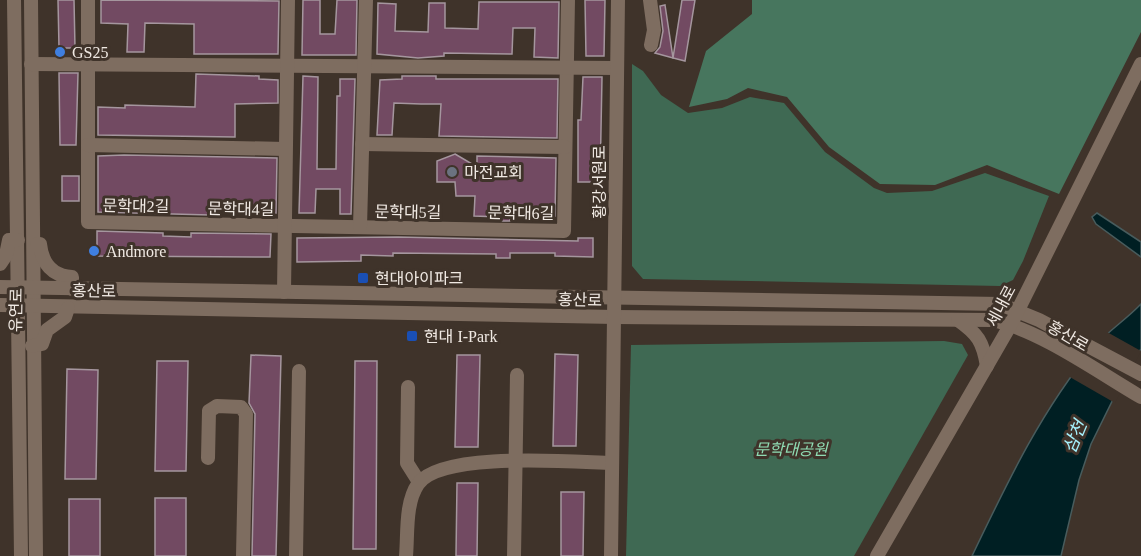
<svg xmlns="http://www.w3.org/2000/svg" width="1141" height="556" viewBox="0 0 1141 556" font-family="'Times New Roman','Noto Sans KR',serif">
  <rect width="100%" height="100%" fill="#3f332a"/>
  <g fill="#3f6953">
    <polygon points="632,64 643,71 661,95 688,113 722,108 750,97 784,103 825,152 874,188 887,193 932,191 985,173 1049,196 1023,261 1013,280 1000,286 643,279 632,266"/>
    <polygon points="944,341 962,344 968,355 854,556 626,556 631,345"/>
  </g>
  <polygon fill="#47765e" points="752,0 1141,0 1141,32 1059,194 987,165 935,185 880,184 829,147 787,97 748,88 727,99 689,107 706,51 752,14"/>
  <g fill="#001f23" stroke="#485c5d" stroke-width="1.5">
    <polygon points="1097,213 1141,242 1141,257 1096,224 1092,217"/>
    <path d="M1141,304V349L1130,365L1091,444L1079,480L1061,556H972C1007,483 1042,409 1094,347C1108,331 1127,319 1141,304Z"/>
  </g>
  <polygon fill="#3f332a" points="1107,332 1141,351 1115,403 1068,376 1094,343"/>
  <g fill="#724a62" stroke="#a5969e" stroke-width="1.5">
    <polygon points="58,0 74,0 75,48 59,48"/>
    <polygon points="101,0 279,1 278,54 194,54 194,24 145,23 144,52 127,52 128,24 101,23"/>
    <polygon points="303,0 320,0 320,34 335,34 337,0 357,0 356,55 302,55"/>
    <polygon points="585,0 605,0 604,56 586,56"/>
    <polygon points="682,0 695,0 685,61 673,58"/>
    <polygon points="479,2 559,2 558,58 534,57 535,28 513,28 512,54 444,53 444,56 418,58 377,54 378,3 396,4 395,31 428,32 429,3 445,3 445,28 478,29"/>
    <polygon points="665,5 673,58 655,53 660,47 663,31 660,6"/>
    <polygon points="59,73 78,73 76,145 60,145"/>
    <polygon points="196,74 259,76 259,79 278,80 278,103 235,104 235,137 98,135 98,107 125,108 125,105 195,107"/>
    <polygon points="303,76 318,77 317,169 336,169 337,96 340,96 340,79 355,79 351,214 340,214 340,189 316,189 315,213 299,213"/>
    <polygon points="402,76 436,76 436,79 558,79 557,138 439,136 441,104 421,104 394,103 392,135 377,135 380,80 402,79"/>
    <polygon points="583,77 602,77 600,182 578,182 578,120 581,120"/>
    <polygon points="455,154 477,167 477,156 556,158 555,216 510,218 510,221 501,221 501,217 474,216 475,196 456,196 455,182 437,182 437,161"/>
    <polygon points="124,155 277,158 276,213 264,213 264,209 210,207 210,215 98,212 98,156"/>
    <rect x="62" y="176" width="17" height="25"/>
    <polygon points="97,231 163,233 163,236 191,237 191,233 271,234 270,257 97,256"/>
    <polygon points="398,237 578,241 578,238 593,238 593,257 555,256 555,253 510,253 510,258 496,258 496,254 393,253 393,256 361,255 361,261 297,262 297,238"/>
    <polygon points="555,354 578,355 576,446 553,446"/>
    <polygon points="251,355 281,356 276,556 252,556 255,414 249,403"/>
    <polygon points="457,355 480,355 478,447 455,447"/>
    <polygon points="157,361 188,361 186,471 155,471"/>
    <polygon points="355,361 377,361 376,549 353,549"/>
    <polygon points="67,369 98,370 96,479 65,479"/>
    <polygon points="457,483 478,483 477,556 456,556"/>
    <polygon points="561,492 584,492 583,556 561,556"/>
    <rect x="155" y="498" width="31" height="58"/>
    <rect x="69" y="499" width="31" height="57"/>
  </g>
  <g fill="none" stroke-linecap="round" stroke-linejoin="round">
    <g stroke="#7e6d60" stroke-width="14">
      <polyline points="14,0 21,556"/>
      <polyline points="31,0 36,556"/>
      <polyline points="88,0 88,222 564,231 568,0"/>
      <polyline points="650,0 654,30 651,45"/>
      <polyline points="31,64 617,68"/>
      <polyline points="362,144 565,147"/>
      <polyline points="88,145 285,149"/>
      <polyline points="360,227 366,0"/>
      <path d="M37,244H40C42,263 52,276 72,277V289"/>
      <polyline points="0,264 6,255 9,240 18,240"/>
      <polyline points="0,287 1000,304 1039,320 1141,374"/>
      <polyline points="284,292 288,0"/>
      <path d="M0,305L615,317L992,320C1040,330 1098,372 1141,397"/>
      <path d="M958,320C978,334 983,342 987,366"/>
      <polyline points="32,346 42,344 47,330 65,317 68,308"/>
      <polyline points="408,387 407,463 419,482"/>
      <polyline points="208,458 209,411 217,406 241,407 246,414 243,556"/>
      <polyline points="296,556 299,371"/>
      <path d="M406,556C408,533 405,503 418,484C441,451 573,462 612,463"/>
      <polyline points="514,556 517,375"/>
      <polyline points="611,556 618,0"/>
      <polyline points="877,556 1011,324 1141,64"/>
    </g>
  </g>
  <g fill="#3f7fe0" stroke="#3f332a" stroke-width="2">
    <circle cx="60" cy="52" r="6"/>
    <circle cx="94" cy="251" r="6"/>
  </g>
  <circle fill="#6b7280" stroke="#3f332a" stroke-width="2" cx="452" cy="172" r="6"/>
  <g fill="#1a4fb4" stroke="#3f332a" stroke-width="2">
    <rect x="357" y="272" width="12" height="12" rx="3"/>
    <rect x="406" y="330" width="12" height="12" rx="3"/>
  </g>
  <g text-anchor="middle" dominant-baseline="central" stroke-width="6" stroke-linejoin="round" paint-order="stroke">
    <g font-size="16" fill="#f0e9e3" stroke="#3f332a" text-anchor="start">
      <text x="72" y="52">GS25</text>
      <text x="464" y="172">마전교회</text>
      <text x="106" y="251">Andmore</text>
      <text x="375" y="278">현대아이파크</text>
      <text x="424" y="336">현대 I-Park</text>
    </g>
    <g font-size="16" fill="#f0e9e3" stroke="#3f332a">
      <text transform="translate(599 182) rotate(-90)">황강서원로</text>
      <text transform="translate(136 206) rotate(1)">문학대2길</text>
      <text transform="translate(241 209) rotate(1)">문학대4길</text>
      <text transform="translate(408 212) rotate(1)">문학대5길</text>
      <text transform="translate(521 213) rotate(1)">문학대6길</text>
      <text transform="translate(94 291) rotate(1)">홍산로</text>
      <text transform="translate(580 300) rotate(1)">홍산로</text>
      <text transform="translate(1001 306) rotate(-62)">세내로</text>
      <text transform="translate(16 310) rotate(-89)">유연로</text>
      <text transform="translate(1068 336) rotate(30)">홍산로</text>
    </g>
    <g font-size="16" font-style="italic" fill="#8fdcb3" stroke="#3f332a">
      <text x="791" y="449">문학대공원</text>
    </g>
    <g font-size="18" font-style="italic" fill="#a6f2fd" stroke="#3f332a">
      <text transform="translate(1075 437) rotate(-67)">삼천</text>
    </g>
  </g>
</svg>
